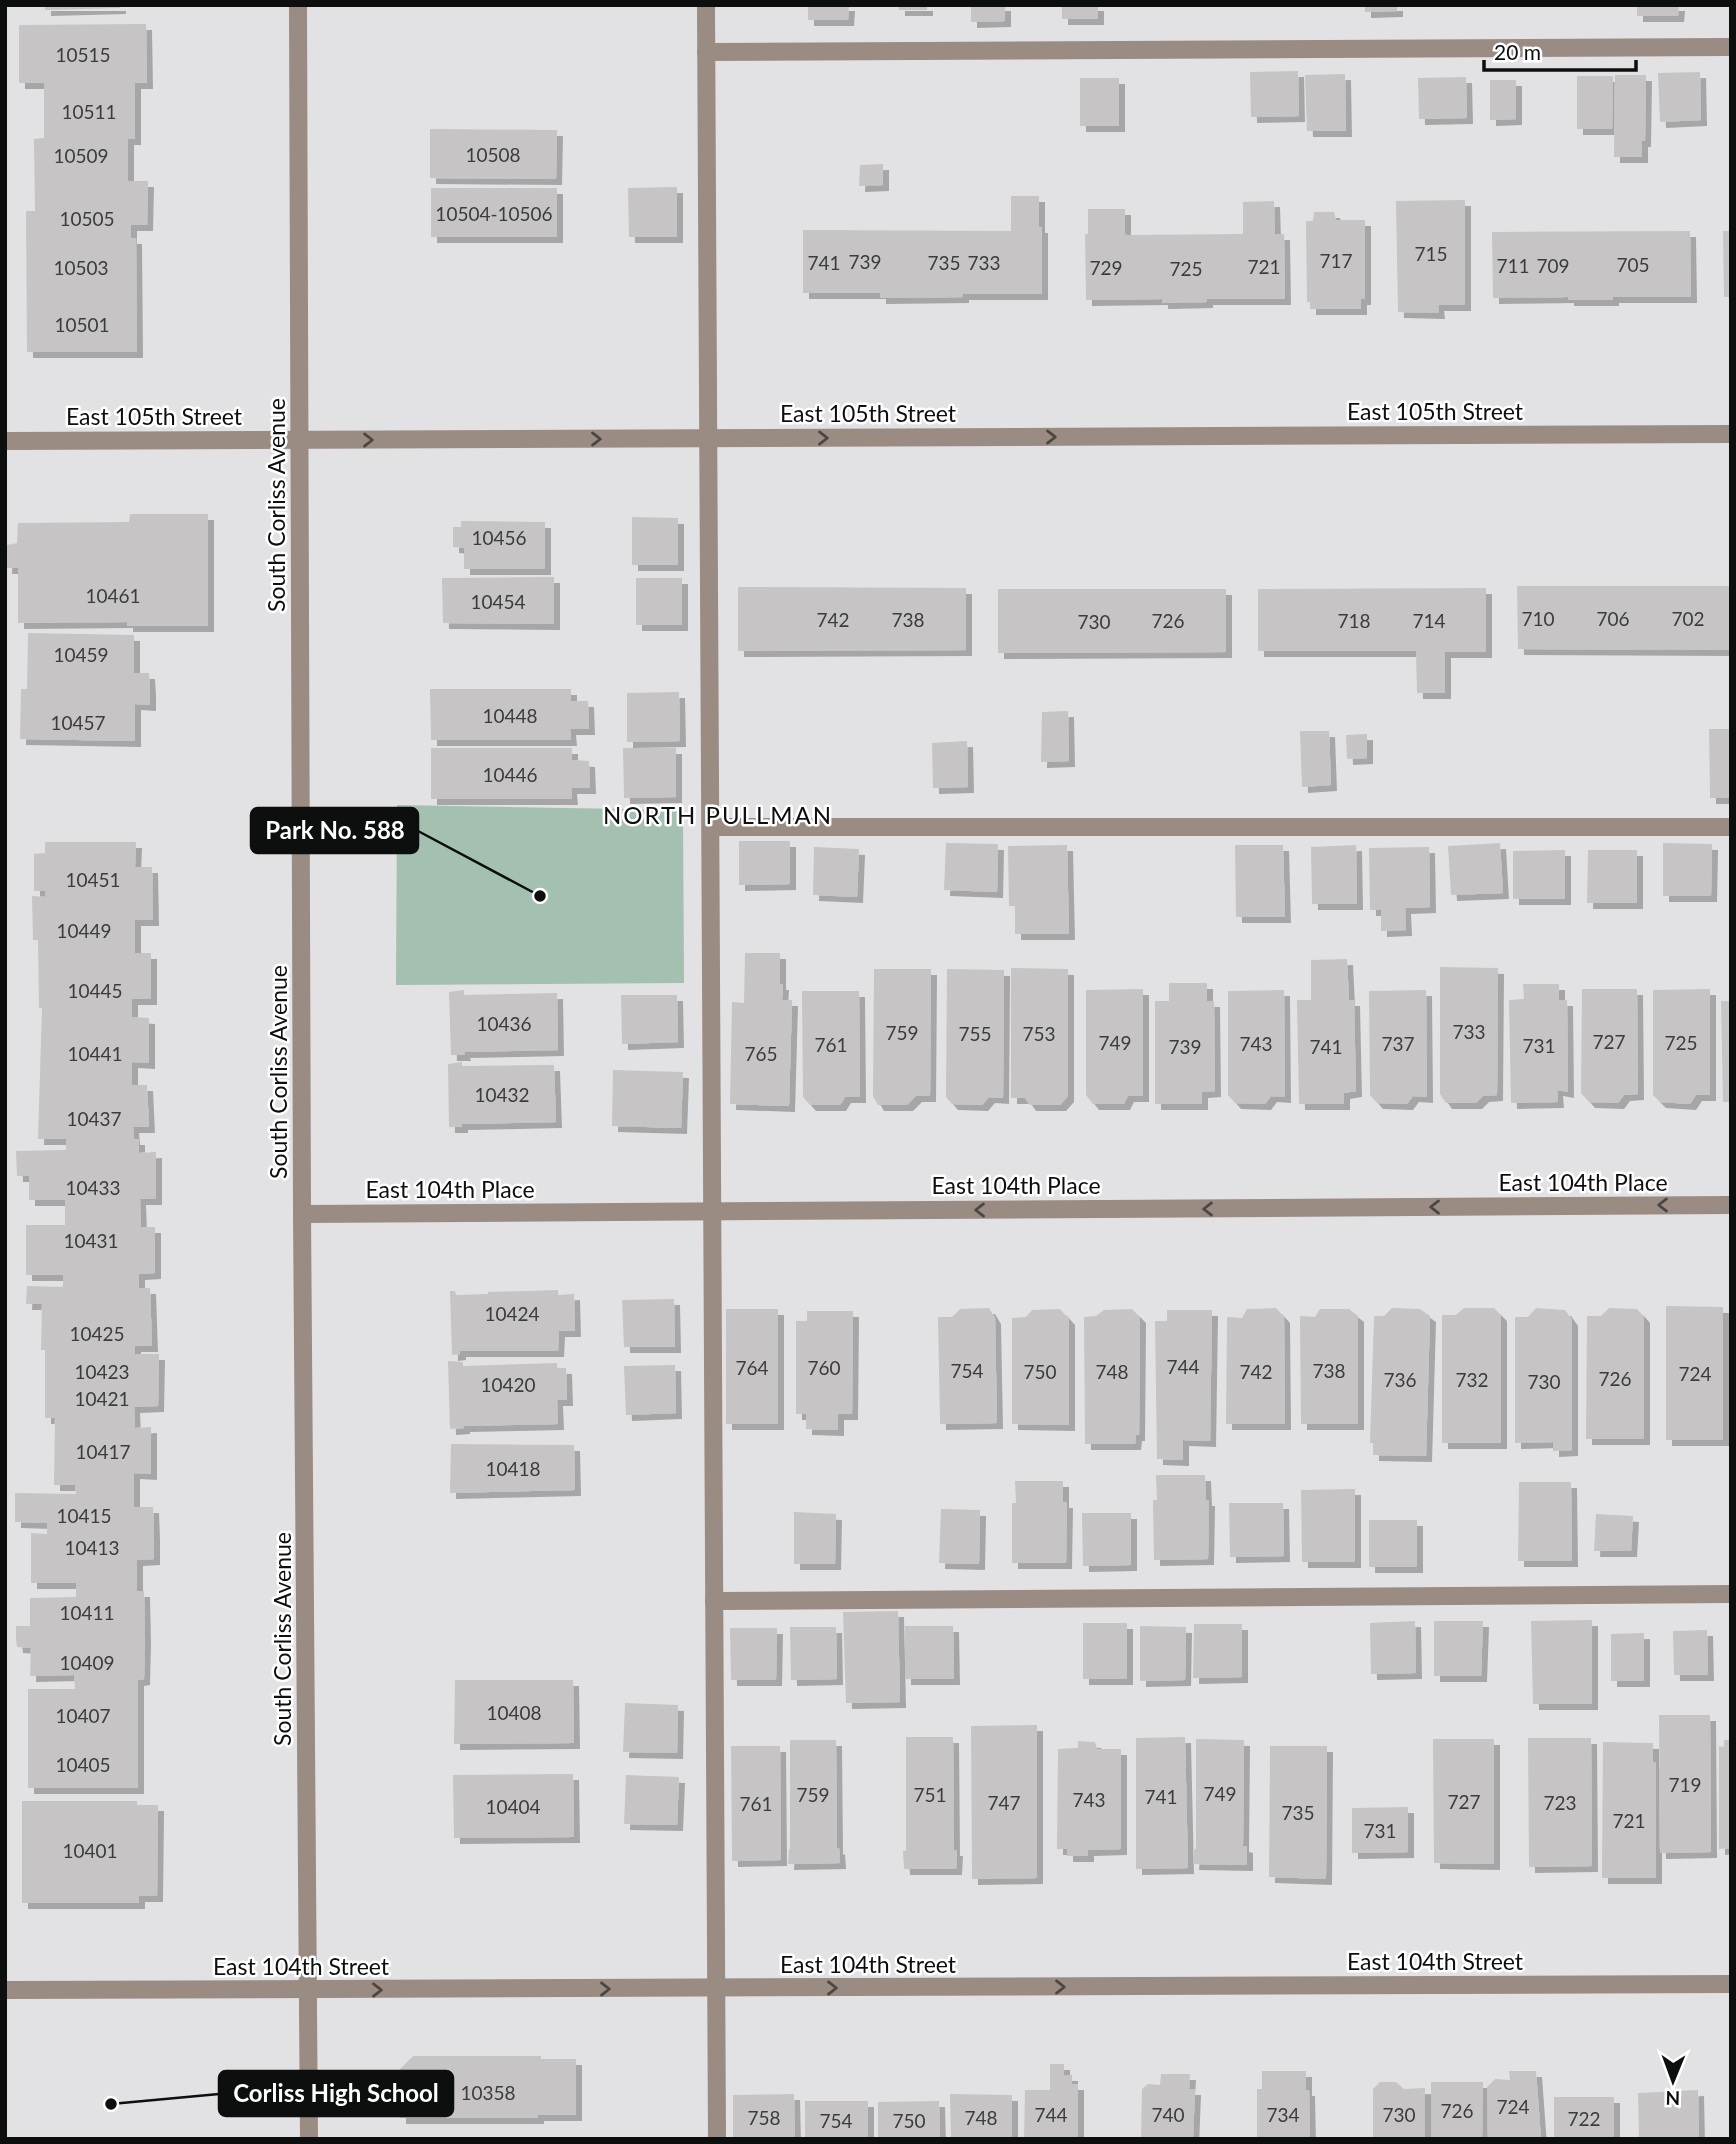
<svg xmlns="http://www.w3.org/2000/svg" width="1736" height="2144" viewBox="0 0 1736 2144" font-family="Lato,sans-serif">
  <defs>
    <filter id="shadow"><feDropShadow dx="6" dy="6" stdDeviation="0" flood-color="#0004"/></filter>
  </defs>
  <rect width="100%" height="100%" fill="#e2e2e5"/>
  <polygon fill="#a4c0b0" points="397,805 683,810 684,983 396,985"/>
  <g fill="#c6c4c5" filter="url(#shadow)">
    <polygon points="45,5 120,5 120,8 45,10"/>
    <polygon points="808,5 849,5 848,20 808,20"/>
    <rect x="899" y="5" width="28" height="5"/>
    <polygon points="971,5 1005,5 1005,21 971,22"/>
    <rect x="1062" y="5" width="36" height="14"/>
    <polygon points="1365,5 1397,5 1397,11 1365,12"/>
    <polygon points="1637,5 1679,5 1678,16 1637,16"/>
    <polygon points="146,24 147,83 135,83 135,139 128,139 128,181 148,181 147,225 131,225 131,238 136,238 137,352 27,352 26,211 35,211 34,139 44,138 44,83 19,83 19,25"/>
    <polygon points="1298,71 1299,116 1251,117 1250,72"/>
    <polygon points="1700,72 1701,120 1660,122 1658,73"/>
    <polygon points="1345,74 1346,131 1307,131 1305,75"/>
    <polygon points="1615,75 1646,75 1645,141 1642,141 1642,157 1614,157"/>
    <polygon points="1577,76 1613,76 1612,129 1577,129"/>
    <polygon points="1466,77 1467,118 1419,119 1418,78"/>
    <rect x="1080" y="78" width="39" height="48"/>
    <polygon points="1490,80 1516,80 1516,119 1490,120"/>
    <polygon points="430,129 557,130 556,179 430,178"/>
    <polygon points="883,164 883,185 859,186 860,165"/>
    <polygon points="677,187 677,237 629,237 628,188"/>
    <rect x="431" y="188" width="126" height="49"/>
    <polygon points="1011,196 1039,196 1039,227 1042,227 1042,294 963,294 963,297 880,298 880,293 803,293 803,230 1011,231"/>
    <polygon points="1465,200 1465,305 1438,305 1439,313 1398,312 1396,201"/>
    <polygon points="1274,201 1275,234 1284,234 1285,299 1207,299 1207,302 1166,303 1162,303 1162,299 1086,300 1085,234 1088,234 1088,209 1125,209 1125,234 1127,235 1243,234 1243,202"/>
    <polygon points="1314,212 1334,212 1336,220 1365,220 1365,299 1361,299 1361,309 1310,309 1310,302 1307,302 1306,221 1313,221"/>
    <polygon points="1690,231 1691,297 1613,297 1613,300 1568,300 1568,297 1493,298 1492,232"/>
    <polygon points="1723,231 1731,231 1731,297 1724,297"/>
    <polygon points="130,514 208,514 208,626 127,626 127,622 18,623 18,568 6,568 7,545 17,543 18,523 129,522"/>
    <polygon points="632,517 678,518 678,565 632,565"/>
    <polygon points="461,521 545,522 545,569 464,569 464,548 453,547 453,527 461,527"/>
    <polygon points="554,577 554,624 443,623 442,578"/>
    <rect x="636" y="578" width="46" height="47"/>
    <polygon points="1517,586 1731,586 1731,650 1518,649"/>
    <polygon points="738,587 966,588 966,650 738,651"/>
    <polygon points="1486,588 1486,652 1445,652 1445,693 1417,693 1416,651 1258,651 1258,589"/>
    <polygon points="998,589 1226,589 1226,652 998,653"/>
    <polygon points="28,633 134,635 134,673 149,673 150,690 150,705 135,704 135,741 20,739 21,689 27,689"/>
    <polygon points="430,689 571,689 571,701 588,701 589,729 570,729 571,740 431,740"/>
    <polygon points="679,692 680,741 627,742 627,693"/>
    <polygon points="1068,711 1069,761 1041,762 1042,712"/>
    <polygon points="1709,729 1731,729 1731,798 1710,798"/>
    <polygon points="1300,731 1329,731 1331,785 1302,787"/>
    <polygon points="1367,734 1367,758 1347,759 1346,735"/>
    <polygon points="967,741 968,787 933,788 932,743"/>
    <polygon points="431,748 572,748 572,760 589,761 590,788 571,788 572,799 431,799"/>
    <polygon points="623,748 676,748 676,797 624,798"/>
    <polygon points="739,841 790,841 790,884 739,885"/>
    <polygon points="45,842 136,842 135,867 152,867 153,920 135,920 135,953 151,953 151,999 132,999 132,1017 149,1018 149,1063 132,1062 132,1085 147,1085 149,1127 133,1127 134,1139 139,1139 139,1153 156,1152 156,1199 140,1199 141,1227 155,1227 155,1273 139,1274 139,1288 150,1288 152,1346 135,1346 135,1354 159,1354 158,1406 134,1407 135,1428 151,1427 151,1474 134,1473 134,1507 153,1507 154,1534 154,1559 137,1560 137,1591 144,1591 145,1638 144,1679 138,1680 138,1788 28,1788 28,1689 75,1689 74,1675 30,1676 31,1648 17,1647 16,1639 16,1626 30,1626 30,1598 76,1597 76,1583 31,1583 31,1533 47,1534 47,1523 15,1522 15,1493 76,1494 75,1485 54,1485 55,1418 45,1418 45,1350 41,1350 42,1304 26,1304 27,1286 63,1287 63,1275 26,1275 26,1225 65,1225 65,1200 29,1200 29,1176 17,1176 16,1151 66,1150 66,1139 38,1139 42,1008 39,1008 38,940 33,940 32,896 46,897 45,891 34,891 34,854 45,853"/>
    <polygon points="946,843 998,844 997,892 944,890"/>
    <polygon points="1500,843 1503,893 1451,895 1448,846"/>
    <polygon points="1663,843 1712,844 1711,896 1663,896"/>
    <polygon points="1067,845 1069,934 1015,934 1015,906 1009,906 1008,846"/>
    <polygon points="1235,845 1283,845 1285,917 1236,917"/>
    <polygon points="1356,845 1357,904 1312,904 1311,847"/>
    <polygon points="814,847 859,849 857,897 813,895"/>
    <polygon points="1429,847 1430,907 1405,908 1406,930 1381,931 1381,910 1370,910 1369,848"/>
    <polygon points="1565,850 1565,899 1513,899 1513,851"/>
    <polygon points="1588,850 1637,850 1637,903 1587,903"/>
    <polygon points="745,953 780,953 780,984 783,984 782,1000 792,1000 789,1106 730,1104 732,1002 744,1003"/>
    <polygon points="1347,959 1349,1000 1354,1000 1356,1091 1344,1093 1344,1104 1299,1104 1297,1000 1311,1000 1311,960"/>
    <polygon points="1440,967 1498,968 1497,1095 1483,1096 1476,1103 1446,1103 1440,1094"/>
    <polygon points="1011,968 1068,969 1068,1096 1060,1105 1030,1105 1025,1098 1011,1098"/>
    <polygon points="874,969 931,969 930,1096 916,1096 907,1105 878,1105 873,1096"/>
    <polygon points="947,969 1004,970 1003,1098 989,1097 982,1105 952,1104 946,1097"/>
    <polygon points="1169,983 1207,983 1207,1001 1214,1001 1215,1091 1202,1092 1202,1104 1155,1104 1155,1001 1169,1001"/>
    <polygon points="1523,984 1559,984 1559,1000 1567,1000 1568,1092 1557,1090 1558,1102 1511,1103 1509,1000 1524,999"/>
    <polygon points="1143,989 1143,1096 1128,1096 1124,1104 1093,1104 1086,1095 1086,990"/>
    <polygon points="1582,989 1637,989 1638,1094 1624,1095 1618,1103 1589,1102 1581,1093"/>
    <polygon points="1710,989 1710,1095 1696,1095 1690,1104 1660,1102 1653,1095 1653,990"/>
    <polygon points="464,990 464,995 557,993 558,1050 464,1052 465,1055 451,1055 449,992"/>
    <polygon points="1284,990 1285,1097 1271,1096 1265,1104 1235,1103 1228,1095 1228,991"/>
    <polygon points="1426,990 1427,1097 1413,1096 1407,1104 1377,1103 1370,1095 1369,991"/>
    <polygon points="802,991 859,991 860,1097 845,1097 840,1105 810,1105 803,1097"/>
    <polygon points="621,995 677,995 678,1042 622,1044"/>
    <polygon points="1721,1001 1731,1001 1731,1102 1723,1102"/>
    <polygon points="462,1062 462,1066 554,1065 556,1122 462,1124 462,1127 449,1127 448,1064"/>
    <polygon points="613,1070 683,1072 681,1128 612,1126"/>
    <polygon points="558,1290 558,1295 574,1294 575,1331 559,1331 558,1351 460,1351 460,1354 452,1355 450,1291 455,1291 456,1295 488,1294 488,1292"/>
    <polygon points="674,1299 675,1347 624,1347 622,1300"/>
    <polygon points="1666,1306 1723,1307 1723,1440 1666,1440"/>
    <polygon points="989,1308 995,1318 997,1423 940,1424 938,1317 952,1317 960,1309"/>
    <polygon points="1276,1308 1284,1317 1285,1424 1226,1424 1227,1317 1242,1318 1247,1309"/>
    <polygon points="1392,1308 1420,1309 1430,1316 1426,1456 1373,1455 1373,1443 1370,1443 1374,1316 1384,1316"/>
    <polygon points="1464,1308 1494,1308 1501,1315 1501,1443 1442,1443 1442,1315 1456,1315"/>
    <polygon points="1536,1308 1565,1310 1572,1320 1572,1450 1553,1451 1553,1442 1515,1443 1515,1317 1528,1317"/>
    <polygon points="1609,1308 1637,1309 1644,1317 1644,1439 1586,1439 1587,1316 1601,1316"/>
    <rect x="726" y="1309" width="52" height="115"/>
    <polygon points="1060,1309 1069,1319 1069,1425 1012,1424 1012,1318 1026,1317 1032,1310"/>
    <polygon points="1132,1309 1140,1317 1139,1435 1136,1435 1135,1444 1085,1444 1084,1317 1096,1316 1104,1310"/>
    <polygon points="1320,1309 1349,1309 1358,1316 1358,1424 1301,1424 1300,1316 1315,1317"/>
    <polygon points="1167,1310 1212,1310 1210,1441 1183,1440 1183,1460 1157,1459 1155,1321 1167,1321"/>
    <polygon points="807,1311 853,1311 852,1414 838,1414 838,1430 806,1429 806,1414 796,1414 796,1321 807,1321"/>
    <polygon points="448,1361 463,1362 463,1366 557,1363 557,1368 566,1368 567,1400 557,1400 558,1424 464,1426 464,1428 450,1429"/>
    <polygon points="675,1365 676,1413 626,1415 624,1366"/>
    <polygon points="451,1444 574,1445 575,1490 450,1493"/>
    <polygon points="1156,1475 1205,1475 1206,1500 1209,1500 1208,1559 1154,1560 1153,1500 1157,1500"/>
    <polygon points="1015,1481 1063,1481 1063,1502 1067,1502 1066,1563 1012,1563 1012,1503 1016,1503"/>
    <polygon points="1519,1482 1571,1482 1572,1561 1518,1561"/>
    <polygon points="1355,1489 1355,1562 1302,1562 1301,1490"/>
    <polygon points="1229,1503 1283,1503 1284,1556 1230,1557"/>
    <polygon points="941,1509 980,1510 979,1564 939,1563"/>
    <polygon points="794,1512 836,1514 835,1564 794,1564"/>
    <polygon points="1082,1513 1131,1513 1131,1565 1083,1566"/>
    <polygon points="1596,1514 1633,1516 1631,1551 1594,1551"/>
    <rect x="1369" y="1520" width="48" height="47"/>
    <polygon points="898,1611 900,1702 846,1703 843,1612"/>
    <polygon points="1592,1620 1592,1704 1533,1704 1531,1621"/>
    <polygon points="1415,1621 1416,1673 1371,1674 1370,1623"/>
    <polygon points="1434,1621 1483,1621 1481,1676 1434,1676"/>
    <rect x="1083" y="1623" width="44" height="56"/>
    <polygon points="1194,1624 1242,1624 1242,1677 1193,1678"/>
    <polygon points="905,1626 953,1626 954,1679 905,1679"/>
    <polygon points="1140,1626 1186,1627 1185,1680 1140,1681"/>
    <polygon points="790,1627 836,1627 837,1679 791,1680"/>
    <polygon points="730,1628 777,1628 776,1680 731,1680"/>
    <polygon points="1707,1630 1708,1675 1674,1675 1673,1631"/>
    <polygon points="1644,1633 1644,1681 1611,1681 1611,1634"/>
    <polygon points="455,1680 573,1680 574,1743 454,1744"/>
    <polygon points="625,1703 678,1705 677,1753 623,1752"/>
    <polygon points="1659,1715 1710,1715 1711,1852 1660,1853"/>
    <polygon points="1037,1725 1037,1878 972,1879 971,1726"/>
    <polygon points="906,1737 953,1737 954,1850 957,1850 956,1869 904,1869 903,1851 906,1851"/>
    <polygon points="1185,1737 1188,1868 1136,1869 1136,1738"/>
    <polygon points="1528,1738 1591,1738 1592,1866 1529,1867"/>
    <polygon points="1196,1739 1244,1740 1243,1846 1247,1847 1247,1865 1193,1864 1194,1849 1196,1849"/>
    <polygon points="1433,1739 1494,1739 1494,1864 1434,1863"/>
    <polygon points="790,1740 836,1740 837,1849 839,1848 840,1863 788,1864 789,1849 790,1849"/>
    <polygon points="1724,1740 1731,1740 1731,1848 1719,1849 1719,1746 1724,1747"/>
    <polygon points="1078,1741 1095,1742 1097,1749 1121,1749 1121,1849 1088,1850 1088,1856 1067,1856 1067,1849 1057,1849 1058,1749 1078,1748"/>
    <polygon points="1603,1742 1653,1743 1653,1762 1656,1762 1656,1878 1602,1878"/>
    <polygon points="731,1746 780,1746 781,1860 732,1861"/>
    <polygon points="1270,1746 1327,1746 1326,1879 1269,1877"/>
    <polygon points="573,1774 574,1837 454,1838 453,1775"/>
    <polygon points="626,1775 679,1777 677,1825 624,1824"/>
    <polygon points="22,1801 137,1801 137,1805 158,1805 157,1896 139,1896 139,1903 22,1903"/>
    <polygon points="1408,1807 1408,1852 1352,1853 1352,1808"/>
    <polygon points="413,2056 541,2056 541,2059 576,2059 576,2115 538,2115 538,2118 400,2118 400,2069"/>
    <polygon points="1050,2064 1064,2064 1064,2075 1072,2075 1072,2084 1078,2084 1078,2139 1024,2139 1025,2090 1050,2090"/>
    <polygon points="1262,2071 1306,2071 1306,2090 1309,2090 1310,2139 1257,2139 1257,2089 1262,2089"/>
    <polygon points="1509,2071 1536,2071 1541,2139 1488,2139 1487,2087 1495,2079 1510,2080"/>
    <polygon points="1161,2074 1190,2074 1189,2089 1195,2089 1193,2139 1141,2139 1142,2089 1148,2084 1160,2085"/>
    <polygon points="1380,2082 1396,2082 1404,2089 1425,2088 1425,2139 1373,2139 1373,2089"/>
    <polygon points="1431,2082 1483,2082 1482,2139 1431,2139"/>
    <polygon points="1698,2090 1699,2139 1639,2139 1638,2093"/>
    <polygon points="794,2094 795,2139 733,2139 733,2095"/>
    <polygon points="950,2094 1012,2095 1012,2139 951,2139"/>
    <rect x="1554" y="2097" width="60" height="42"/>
    <rect x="805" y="2101" width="63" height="38"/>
    <polygon points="939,2101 940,2139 878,2139 878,2102"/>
  </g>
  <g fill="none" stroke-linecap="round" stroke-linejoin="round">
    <g stroke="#9a8b83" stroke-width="18">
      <polyline points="298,5 302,1214 309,2139"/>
      <polyline points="706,5 717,2139"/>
      <polyline points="706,52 1731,47"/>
      <polyline points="5,441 1731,434"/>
      <polyline points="711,827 1731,827"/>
      <polyline points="302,1214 1731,1205"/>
      <polyline points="714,1601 1731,1594"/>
      <polyline points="5,1990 1731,1984"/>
    </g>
  </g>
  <defs><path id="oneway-chevron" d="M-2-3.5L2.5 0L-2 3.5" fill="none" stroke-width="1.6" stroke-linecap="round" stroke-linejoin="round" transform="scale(1.75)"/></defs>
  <g stroke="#4c4643">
    <use href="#oneway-chevron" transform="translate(1051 437)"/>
    <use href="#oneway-chevron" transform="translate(823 438)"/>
    <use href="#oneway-chevron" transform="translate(596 439)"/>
    <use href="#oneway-chevron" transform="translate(368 440)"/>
    <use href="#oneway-chevron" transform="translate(1663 1205) rotate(180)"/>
    <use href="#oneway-chevron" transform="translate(1435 1207) rotate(180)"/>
    <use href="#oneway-chevron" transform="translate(1208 1209) rotate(180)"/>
    <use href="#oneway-chevron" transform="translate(980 1210) rotate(180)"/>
    <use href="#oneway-chevron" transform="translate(1060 1987)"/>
    <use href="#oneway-chevron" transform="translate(832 1988)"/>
    <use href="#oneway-chevron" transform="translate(605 1989)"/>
    <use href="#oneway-chevron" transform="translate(377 1990)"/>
  </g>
  <g text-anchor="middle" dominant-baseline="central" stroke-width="5" stroke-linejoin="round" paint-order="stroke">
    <g font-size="19" fill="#3b3c3c">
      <text x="83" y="54">10515</text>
      <text x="89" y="111">10511</text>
      <text x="493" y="154">10508</text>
      <text x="81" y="155">10509</text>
      <text x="494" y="213">10504-10506</text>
      <text x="87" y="218">10505</text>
      <text x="1431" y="253">715</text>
      <text x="1336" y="260">717</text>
      <text x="865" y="261">739</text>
      <text x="824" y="262">741</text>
      <text x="944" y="262">735</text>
      <text x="984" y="262">733</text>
      <text x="1633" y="264">705</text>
      <text x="1513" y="265">711</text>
      <text x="1553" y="265">709</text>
      <text x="1264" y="266">721</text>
      <text x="81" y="267">10503</text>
      <text x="1106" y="267">729</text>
      <text x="1186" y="268">725</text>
      <text x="82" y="324">10501</text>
      <text x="499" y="537">10456</text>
      <text x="113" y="595">10461</text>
      <text x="498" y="601">10454</text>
      <text x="1538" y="618">710</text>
      <text x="1613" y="618">706</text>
      <text x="1688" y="618">702</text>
      <text x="833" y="619">742</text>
      <text x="908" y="619">738</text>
      <text x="1168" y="620">726</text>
      <text x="1354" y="620">718</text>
      <text x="1429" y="620">714</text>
      <text x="1094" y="621">730</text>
      <text x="81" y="654">10459</text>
      <text x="510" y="715">10448</text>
      <text x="78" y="722">10457</text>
      <text x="510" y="774">10446</text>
      <text x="93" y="879">10451</text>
      <text x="84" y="930">10449</text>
      <text x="95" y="990">10445</text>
      <text x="504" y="1023">10436</text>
      <text x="1469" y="1031">733</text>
      <text x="902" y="1032">759</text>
      <text x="975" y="1033">755</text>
      <text x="1039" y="1033">753</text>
      <text x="1609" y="1041">727</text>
      <text x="1115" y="1042">749</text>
      <text x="1681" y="1042">725</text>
      <text x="1256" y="1043">743</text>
      <text x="1398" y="1043">737</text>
      <text x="831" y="1044">761</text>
      <text x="1539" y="1045">731</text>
      <text x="1185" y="1046">739</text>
      <text x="1326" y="1046">741</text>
      <text x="95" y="1053">10441</text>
      <text x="761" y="1053">765</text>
      <text x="502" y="1094">10432</text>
      <text x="94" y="1118">10437</text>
      <text x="93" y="1187">10433</text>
      <text x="91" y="1240">10431</text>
      <text x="512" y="1313">10424</text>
      <text x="97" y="1333">10425</text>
      <text x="1183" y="1366">744</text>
      <text x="752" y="1367">764</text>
      <text x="824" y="1367">760</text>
      <text x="967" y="1370">754</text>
      <text x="1329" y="1370">738</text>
      <text x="102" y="1371">10423</text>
      <text x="1040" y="1371">750</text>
      <text x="1112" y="1371">748</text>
      <text x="1256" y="1371">742</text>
      <text x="1695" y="1373">724</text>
      <text x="1615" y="1378">726</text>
      <text x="1400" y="1379">736</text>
      <text x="1472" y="1379">732</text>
      <text x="1544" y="1381">730</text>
      <text x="508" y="1384">10420</text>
      <text x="102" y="1398">10421</text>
      <text x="103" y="1451">10417</text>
      <text x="513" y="1468">10418</text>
      <text x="84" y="1515">10415</text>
      <text x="92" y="1547">10413</text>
      <text x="87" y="1612">10411</text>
      <text x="87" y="1662">10409</text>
      <text x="514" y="1712">10408</text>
      <text x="83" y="1715">10407</text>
      <text x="83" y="1764">10405</text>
      <text x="1685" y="1784">719</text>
      <text x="1220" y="1793">749</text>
      <text x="813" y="1794">759</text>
      <text x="930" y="1794">751</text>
      <text x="1161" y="1796">741</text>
      <text x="1089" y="1799">743</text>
      <text x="1464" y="1801">727</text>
      <text x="1004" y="1802">747</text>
      <text x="1560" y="1802">723</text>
      <text x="756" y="1803">761</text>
      <text x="513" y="1806">10404</text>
      <text x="1298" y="1812">735</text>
      <text x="1629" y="1820">721</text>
      <text x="1380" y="1830">731</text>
      <text x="90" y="1850">10401</text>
      <text x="488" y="2092">10358</text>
      <text x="1513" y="2106">724</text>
      <text x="1457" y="2110">726</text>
      <text x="1051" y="2114">744</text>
      <text x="1168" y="2114">740</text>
      <text x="1283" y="2114">734</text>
      <text x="1399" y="2114">730</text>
      <text x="764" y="2117">758</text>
      <text x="981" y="2117">748</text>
      <text x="1584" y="2118">722</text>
      <text x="836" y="2120">754</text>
      <text x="909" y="2120">750</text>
    </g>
    <g font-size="23" fill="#0d0e0e" stroke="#fff">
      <text x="1435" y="411">East 105th Street</text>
      <text x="868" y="413">East 105th Street</text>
      <text x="154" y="416">East 105th Street</text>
      <text transform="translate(276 505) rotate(-90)">South Corliss Avenue</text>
      <text transform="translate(278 1072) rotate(-90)">South Corliss Avenue</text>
      <text x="1583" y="1182">East 104th Place</text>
      <text x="1016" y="1185">East 104th Place</text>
      <text x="450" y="1189">East 104th Place</text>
      <text transform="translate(282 1639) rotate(-90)">South Corliss Avenue</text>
      <text x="1435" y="1961">East 104th Street</text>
      <text x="868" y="1964">East 104th Street</text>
      <text x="301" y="1966">East 104th Street</text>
    </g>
    <g font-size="24" letter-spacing="2" fill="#0d0e0e" stroke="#fff">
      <text x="718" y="814">NORTH PULLMAN</text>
    </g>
  </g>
  <path fill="none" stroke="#0d0e0e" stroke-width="2.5" d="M540 896L418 831M111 2104L219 2094"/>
  <g fill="#0d0e0e" stroke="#fff" stroke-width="2.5">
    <circle cx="540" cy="896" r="7"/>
    <circle cx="111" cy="2104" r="7"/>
  </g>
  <g fill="#0d0e0e" stroke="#0d0e0e" stroke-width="2.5">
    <rect x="251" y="808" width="167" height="45" rx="7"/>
    <rect x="219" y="2071" width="234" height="45" rx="7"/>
  </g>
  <g font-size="24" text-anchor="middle" font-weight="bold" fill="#fff">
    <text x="335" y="839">Park No. 588</text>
    <text x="336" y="2102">Corliss High School</text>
  </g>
  <rect width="1736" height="2144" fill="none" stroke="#0d0e0e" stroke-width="14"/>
  <g transform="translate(1673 2081) rotate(181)" stroke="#ffffff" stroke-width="5" paint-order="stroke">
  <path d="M0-5L12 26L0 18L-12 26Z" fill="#0d0e0e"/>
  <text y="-10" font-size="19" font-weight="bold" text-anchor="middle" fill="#0d0e0e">N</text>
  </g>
  <path d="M1484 60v10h152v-10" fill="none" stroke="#0d0e0e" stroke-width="3.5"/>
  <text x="1494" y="60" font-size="21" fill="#0d0e0e" stroke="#ffffff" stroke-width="5" paint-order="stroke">20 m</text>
</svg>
